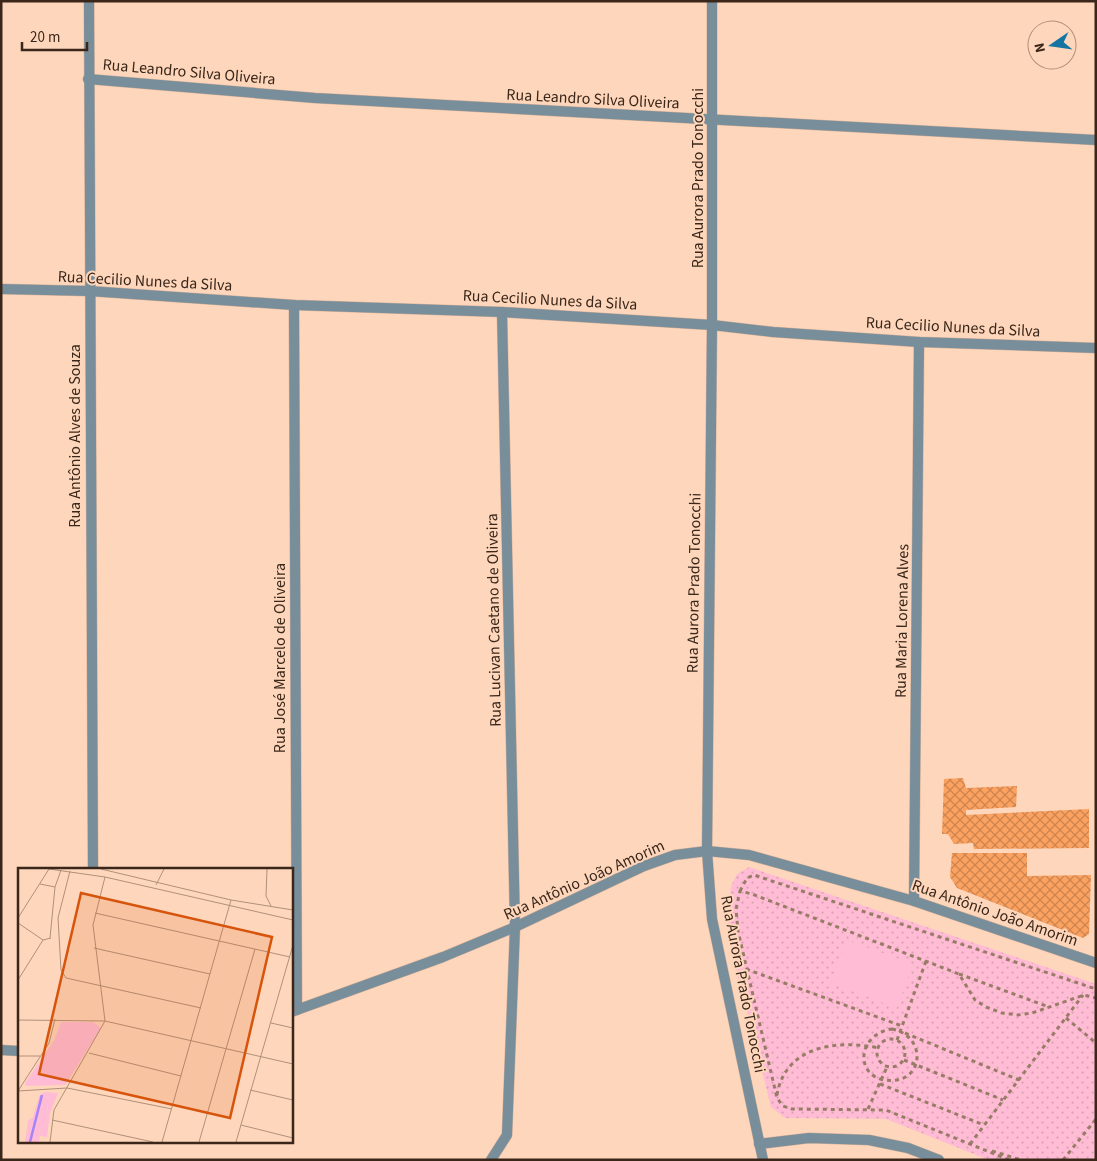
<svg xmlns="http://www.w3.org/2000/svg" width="1097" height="1161" viewBox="0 0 1097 1161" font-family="'Source Sans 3',sans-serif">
  <defs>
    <pattern id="grass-dots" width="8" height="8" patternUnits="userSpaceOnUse" patternTransform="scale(1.25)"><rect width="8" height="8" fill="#ffbcd4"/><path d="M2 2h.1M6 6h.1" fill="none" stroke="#dba2b5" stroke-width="1.8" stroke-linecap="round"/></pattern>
    <pattern id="building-cross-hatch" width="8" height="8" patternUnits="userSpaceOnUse" patternTransform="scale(1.25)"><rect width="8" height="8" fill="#fca261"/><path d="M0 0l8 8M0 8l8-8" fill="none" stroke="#cd844f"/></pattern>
  </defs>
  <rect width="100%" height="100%" fill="#fed6bb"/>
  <polygon fill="url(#grass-dots)" points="749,867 1096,984 1096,1160 989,1160 886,1119 785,1118 771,1107 735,965 727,918 731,886 737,874"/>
  <polygon fill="#ffbcd4" points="846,940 913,964 897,1008 831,983"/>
  <g fill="url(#building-cross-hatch)">
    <polygon points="963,778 966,788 1017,786 1016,807 966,810 966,815 1089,809 1089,848 974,849 973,843 954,844 948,834 942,834 944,779"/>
    <polygon points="952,853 1027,853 1027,876 1091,875 1089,934 1083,938 957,888 950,877"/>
  </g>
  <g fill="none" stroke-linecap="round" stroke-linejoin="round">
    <defs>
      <g id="minor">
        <polyline points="89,1 93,870"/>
        <polyline points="712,1 712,325 707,851 712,919 763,1160"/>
        <polyline points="88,79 315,98 1096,140"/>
        <polyline points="294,305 297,1010"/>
        <polyline points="914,901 919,342"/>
        <polyline points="291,1012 443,957 515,927 644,866 675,855 707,851 749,855 914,901 1096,963"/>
        <polyline points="1,1050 19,1051"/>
        <polyline points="759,1144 809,1138 869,1140 908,1148 939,1160"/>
        <polyline points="491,1160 507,1135 515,927 502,312"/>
      </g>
      <polyline id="tertiary" points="1,289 89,291 294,305 502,312 712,325 773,332 919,342 1096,348"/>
    </defs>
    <use href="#minor" stroke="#d7b39b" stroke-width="11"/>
    <use href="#tertiary" stroke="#d7b39b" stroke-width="11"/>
    <g stroke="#997c68" stroke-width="3" stroke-dasharray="4 4" stroke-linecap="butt">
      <polyline points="740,891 747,878 754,875 1096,989"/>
      <polyline points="746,969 902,1026"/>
      <polyline points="959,974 1049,1007"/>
      <polyline points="1066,1018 1096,1043"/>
      <path d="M892,1029C928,1036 925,1086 884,1080C877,1079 869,1074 866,1067C858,1048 874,1031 892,1029Z"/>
      <polyline points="905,1033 1019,1080"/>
      <circle cx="891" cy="1053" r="14"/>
      <polyline points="897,1040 926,961"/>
      <polyline points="904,1060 1003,1100"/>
      <polyline points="880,1084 984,1125"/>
      <path d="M777,1095C785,1046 837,1039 878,1048"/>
      <polyline points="868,1109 887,1067"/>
      <polyline points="970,1144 1083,995"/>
      <polyline points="992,1151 1021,1160"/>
      <polyline points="1009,1160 886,1110 792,1109 783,1106 777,1098 738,931 736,909 740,891 752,894 959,974 975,1000 986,1007 1002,1013 1018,1015 1032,1013 1084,995 1096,998"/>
      <polyline points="1063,1160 1096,1119"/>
    </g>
    <use href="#minor" stroke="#788e9b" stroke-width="10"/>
    <use href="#tertiary" stroke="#788e9b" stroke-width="10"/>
  </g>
  <g text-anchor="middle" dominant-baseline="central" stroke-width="4" stroke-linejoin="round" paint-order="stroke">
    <g font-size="16" fill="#3a271a" stroke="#fed6bb">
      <text transform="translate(189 72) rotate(5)">Rua Leandro Silva Oliveira</text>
      <text transform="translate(593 99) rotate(3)">Rua Leandro Silva Oliveira</text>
      <text transform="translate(698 178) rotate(-90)">Rua Aurora Prado Tonocchi</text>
      <text transform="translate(145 281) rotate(3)">Rua Cecilio Nunes da Silva</text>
      <text transform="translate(550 300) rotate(3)">Rua Cecilio Nunes da Silva</text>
      <text transform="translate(953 327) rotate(3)">Rua Cecilio Nunes da Silva</text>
      <text transform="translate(75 436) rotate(-90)">Rua Antônio Alves de Souza</text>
      <text transform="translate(694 583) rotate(-89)">Rua Aurora Prado Tonocchi</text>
      <text transform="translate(494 620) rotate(-91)">Rua Lucivan Caetano de Oliveira</text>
      <text transform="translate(902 621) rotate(-89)">Rua Maria Lorena Alves</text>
      <text transform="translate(280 658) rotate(-90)">Rua José Marcelo de Oliveira</text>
      <text transform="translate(584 880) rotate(-24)">Rua Antônio João Amorim</text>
      <text transform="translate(995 913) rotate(19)">Rua Antônio João Amorim</text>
      <text transform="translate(743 984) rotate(79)">Rua Aurora Prado Tonocchi</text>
    </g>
  </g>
  <g transform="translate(18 868)">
    <rect width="275" height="275" fill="#fed6bb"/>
    <path d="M43,154H75L83,160L47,217L8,218L7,215L36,173ZM26,224L40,225L32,245L29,269L22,268L21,274H7L10,253L15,249L21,228Z" fill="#ffbcd4"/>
    <path fill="none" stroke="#a683f8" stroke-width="2.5" d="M12,274L24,227"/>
    <path fill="none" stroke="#b0907b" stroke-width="1" d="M31,1L87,9L275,52M83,1L213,32L275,42M249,1L248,28L253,38M52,3L40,50L43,102L48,110L183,140M22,16L37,19M138,17L146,1M77,45L272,89M0,50L31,1M0,55L25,72M32,70L37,19L43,2M76,80L192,106M0,112L25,72L33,70M0,152L87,153L275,196M253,155L275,160M71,185L163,208M0,188H22M232,222L275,232M0,223L49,220L154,241M0,223L31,175L37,151M34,252L135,274M223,257L275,270M32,274L36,242L87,153L75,57L87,9M144,274L213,32M181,274L237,81M218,274L275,77"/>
    <path fill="#d7540d" fill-opacity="0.15" stroke="#d7540d" stroke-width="2.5" d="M63,25L254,69L212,250L21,206Z"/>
    <rect width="275" height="275" fill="none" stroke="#3a271a" stroke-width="2.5"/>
  </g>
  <rect width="1097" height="1161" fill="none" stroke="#3a271a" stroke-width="5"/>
  <g transform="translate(1052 45) rotate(257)"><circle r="24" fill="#fed6bb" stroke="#b0907b"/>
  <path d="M0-4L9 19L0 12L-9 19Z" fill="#1475a2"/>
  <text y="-8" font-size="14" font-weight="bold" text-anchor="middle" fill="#3a271a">N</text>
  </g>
  <path d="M22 42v8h65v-8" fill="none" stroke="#3a271a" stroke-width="2.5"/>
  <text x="30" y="42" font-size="15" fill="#3a271a" stroke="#fed6bb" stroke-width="4" paint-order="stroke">20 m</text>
</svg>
